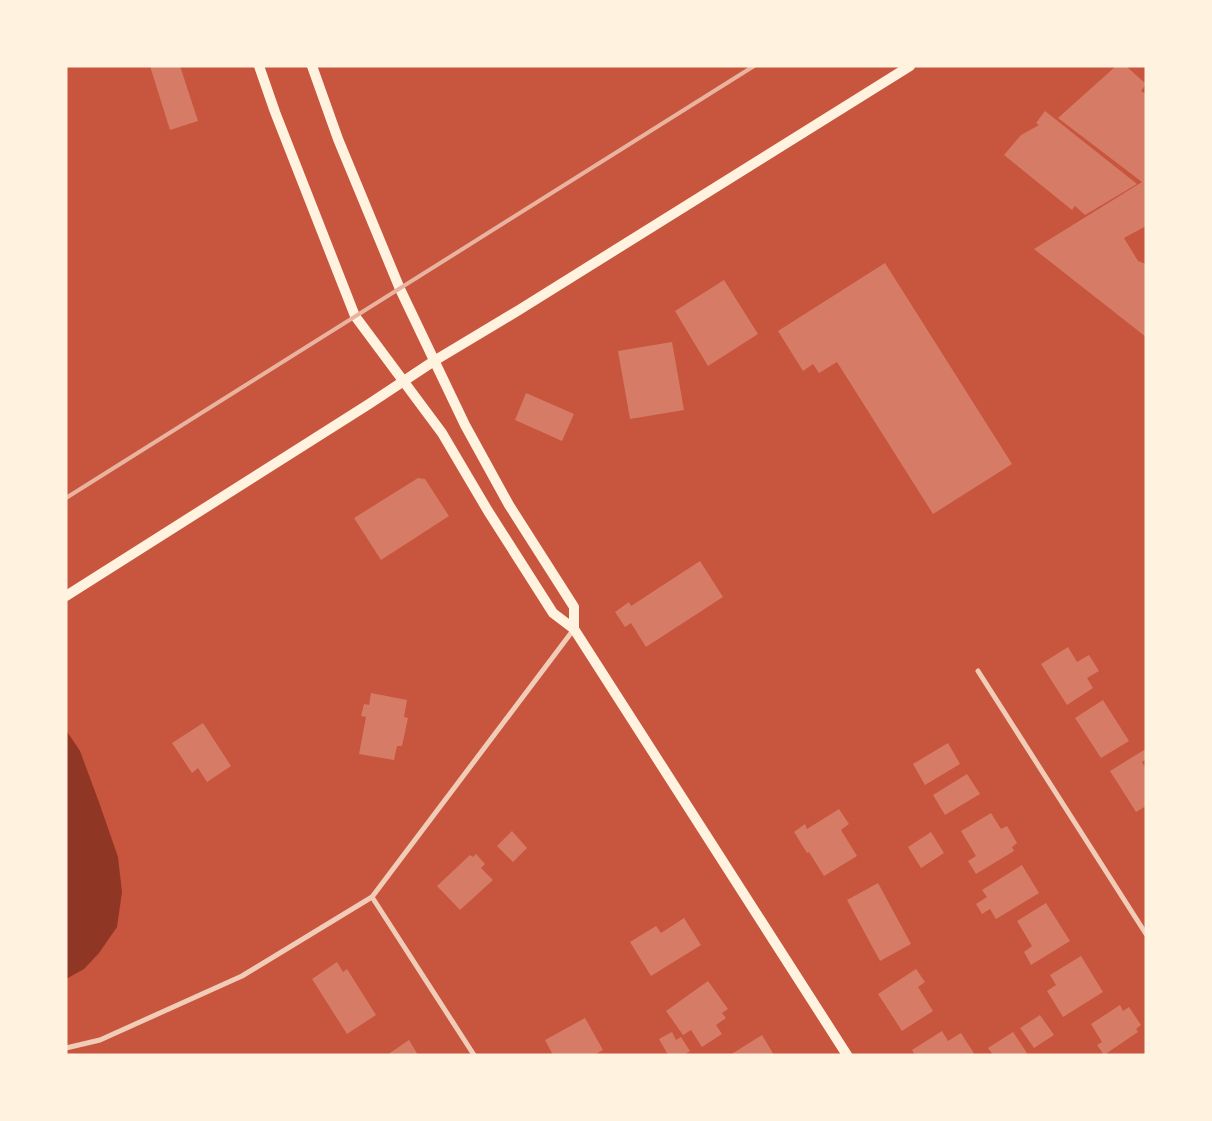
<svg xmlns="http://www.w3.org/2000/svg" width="1212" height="1121" viewBox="0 0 1212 1121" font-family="'Space Grotesk',sans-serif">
  <rect width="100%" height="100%" fill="#c8553d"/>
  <polygon fill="#8f3625" points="66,730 80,751 100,805 118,857 122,892 117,927 99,953 84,969 66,979"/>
  <g fill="#d67c66">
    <polygon points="150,66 180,66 198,121 170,130"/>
    <polygon points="1116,66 1126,66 1146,84 1141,91 1146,94 1146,226 1124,238 1138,261 1146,264 1146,337 1034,249 1142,182 1058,118"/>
    <polygon points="1045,111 1137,184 1085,215 1075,206 1072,210 1004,155 1021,135 1039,125 1036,123"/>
    <polygon points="885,263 1012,464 933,514 837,362 819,373 813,364 803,371 778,331"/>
    <polygon points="724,280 758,334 708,366 675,311"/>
    <polygon points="672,342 684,410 630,419 618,351"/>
    <polygon points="526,393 574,414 562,441 515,420"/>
    <polygon points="418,478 425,479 449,516 381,560 354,518"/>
    <polygon points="700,561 723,597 646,647 631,623 625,627 615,612 629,602 631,606"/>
    <polygon points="1068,647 1077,662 1089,655 1099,671 1087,678 1093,688 1067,705 1041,664"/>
    <polygon points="371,693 407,700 404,717 408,718 402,746 397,746 394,760 359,754 366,717 361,716 364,704 369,705"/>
    <polygon points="1103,700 1129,741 1101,758 1075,718"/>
    <polygon points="203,723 231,766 207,782 198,768 192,773 172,743"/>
    <polygon points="948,743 960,764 925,785 913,764"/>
    <polygon points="1144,750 1146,752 1146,759 1142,762 1146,769 1146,806 1136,812 1110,771"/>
    <polygon points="967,774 980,794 945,815 933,795"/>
    <polygon points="839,809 849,824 841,830 857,856 824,876 809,852 807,853 794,832 805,824 807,829"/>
    <polygon points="991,813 1001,829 1007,826 1017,843 1012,847 1014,851 976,874 968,861 976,856 961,831"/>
    <polygon points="512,831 527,848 513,862 497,846"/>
    <polygon points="931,832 944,853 921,868 908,847"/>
    <polygon points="476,854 485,864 481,868 493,880 460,910 437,886 470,855 473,857"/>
    <polygon points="1022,865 1039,893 996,919 990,909 982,914 976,904 987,897 982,890"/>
    <polygon points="878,883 911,944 880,961 847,900"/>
    <polygon points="1046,903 1070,941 1031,965 1024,952 1032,946 1017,921"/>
    <polygon points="684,918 701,945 651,976 630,942 656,926 661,933"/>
    <polygon points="1081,956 1103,992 1063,1017 1047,991 1056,985 1050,975"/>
    <polygon points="337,962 343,972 347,969 376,1015 347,1034 312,979"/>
    <polygon points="916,969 925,982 918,987 933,1011 902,1031 878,994"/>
    <polygon points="708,981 728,1009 722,1013 726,1018 716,1025 722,1034 702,1047 691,1030 683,1035 666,1011"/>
    <polygon points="1120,1005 1123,1011 1129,1007 1141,1025 1136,1029 1138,1032 1104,1055 1097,1045 1102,1042 1091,1024"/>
    <polygon points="1040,1015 1054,1035 1034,1048 1020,1028"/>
    <polygon points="585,1018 603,1050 594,1055 553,1055 545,1040"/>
    <polygon points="942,1031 948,1041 961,1033 975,1055 915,1055 912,1050"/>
    <polygon points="672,1032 676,1040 681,1037 690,1051 684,1055 668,1055 659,1039"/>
    <polygon points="1013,1032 1027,1053 1024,1055 993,1055 988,1048"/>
    <polygon points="762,1035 774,1055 730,1055"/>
    <polygon points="409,1040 418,1055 387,1055"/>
  </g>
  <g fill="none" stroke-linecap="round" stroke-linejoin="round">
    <g stroke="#f1ccb7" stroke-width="5">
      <polyline points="978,671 1146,934"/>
      <polyline points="372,897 474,1055"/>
      <polyline points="66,1048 100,1040 242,976 372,897 574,629"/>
    </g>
    <g stroke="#fff3e0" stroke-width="10">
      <polyline points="259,66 275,112 355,316 442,433 488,511 553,613 574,629 847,1055"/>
      <polyline points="312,66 338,139 400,289 465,425 509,505 574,607 574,629"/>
      <polyline points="66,596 369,404 434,361 519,310 910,66"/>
    </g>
    <polyline stroke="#e9b49f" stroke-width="4" points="66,498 754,66"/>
  </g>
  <rect width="1212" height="1121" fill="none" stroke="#fff3e0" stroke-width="135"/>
</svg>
